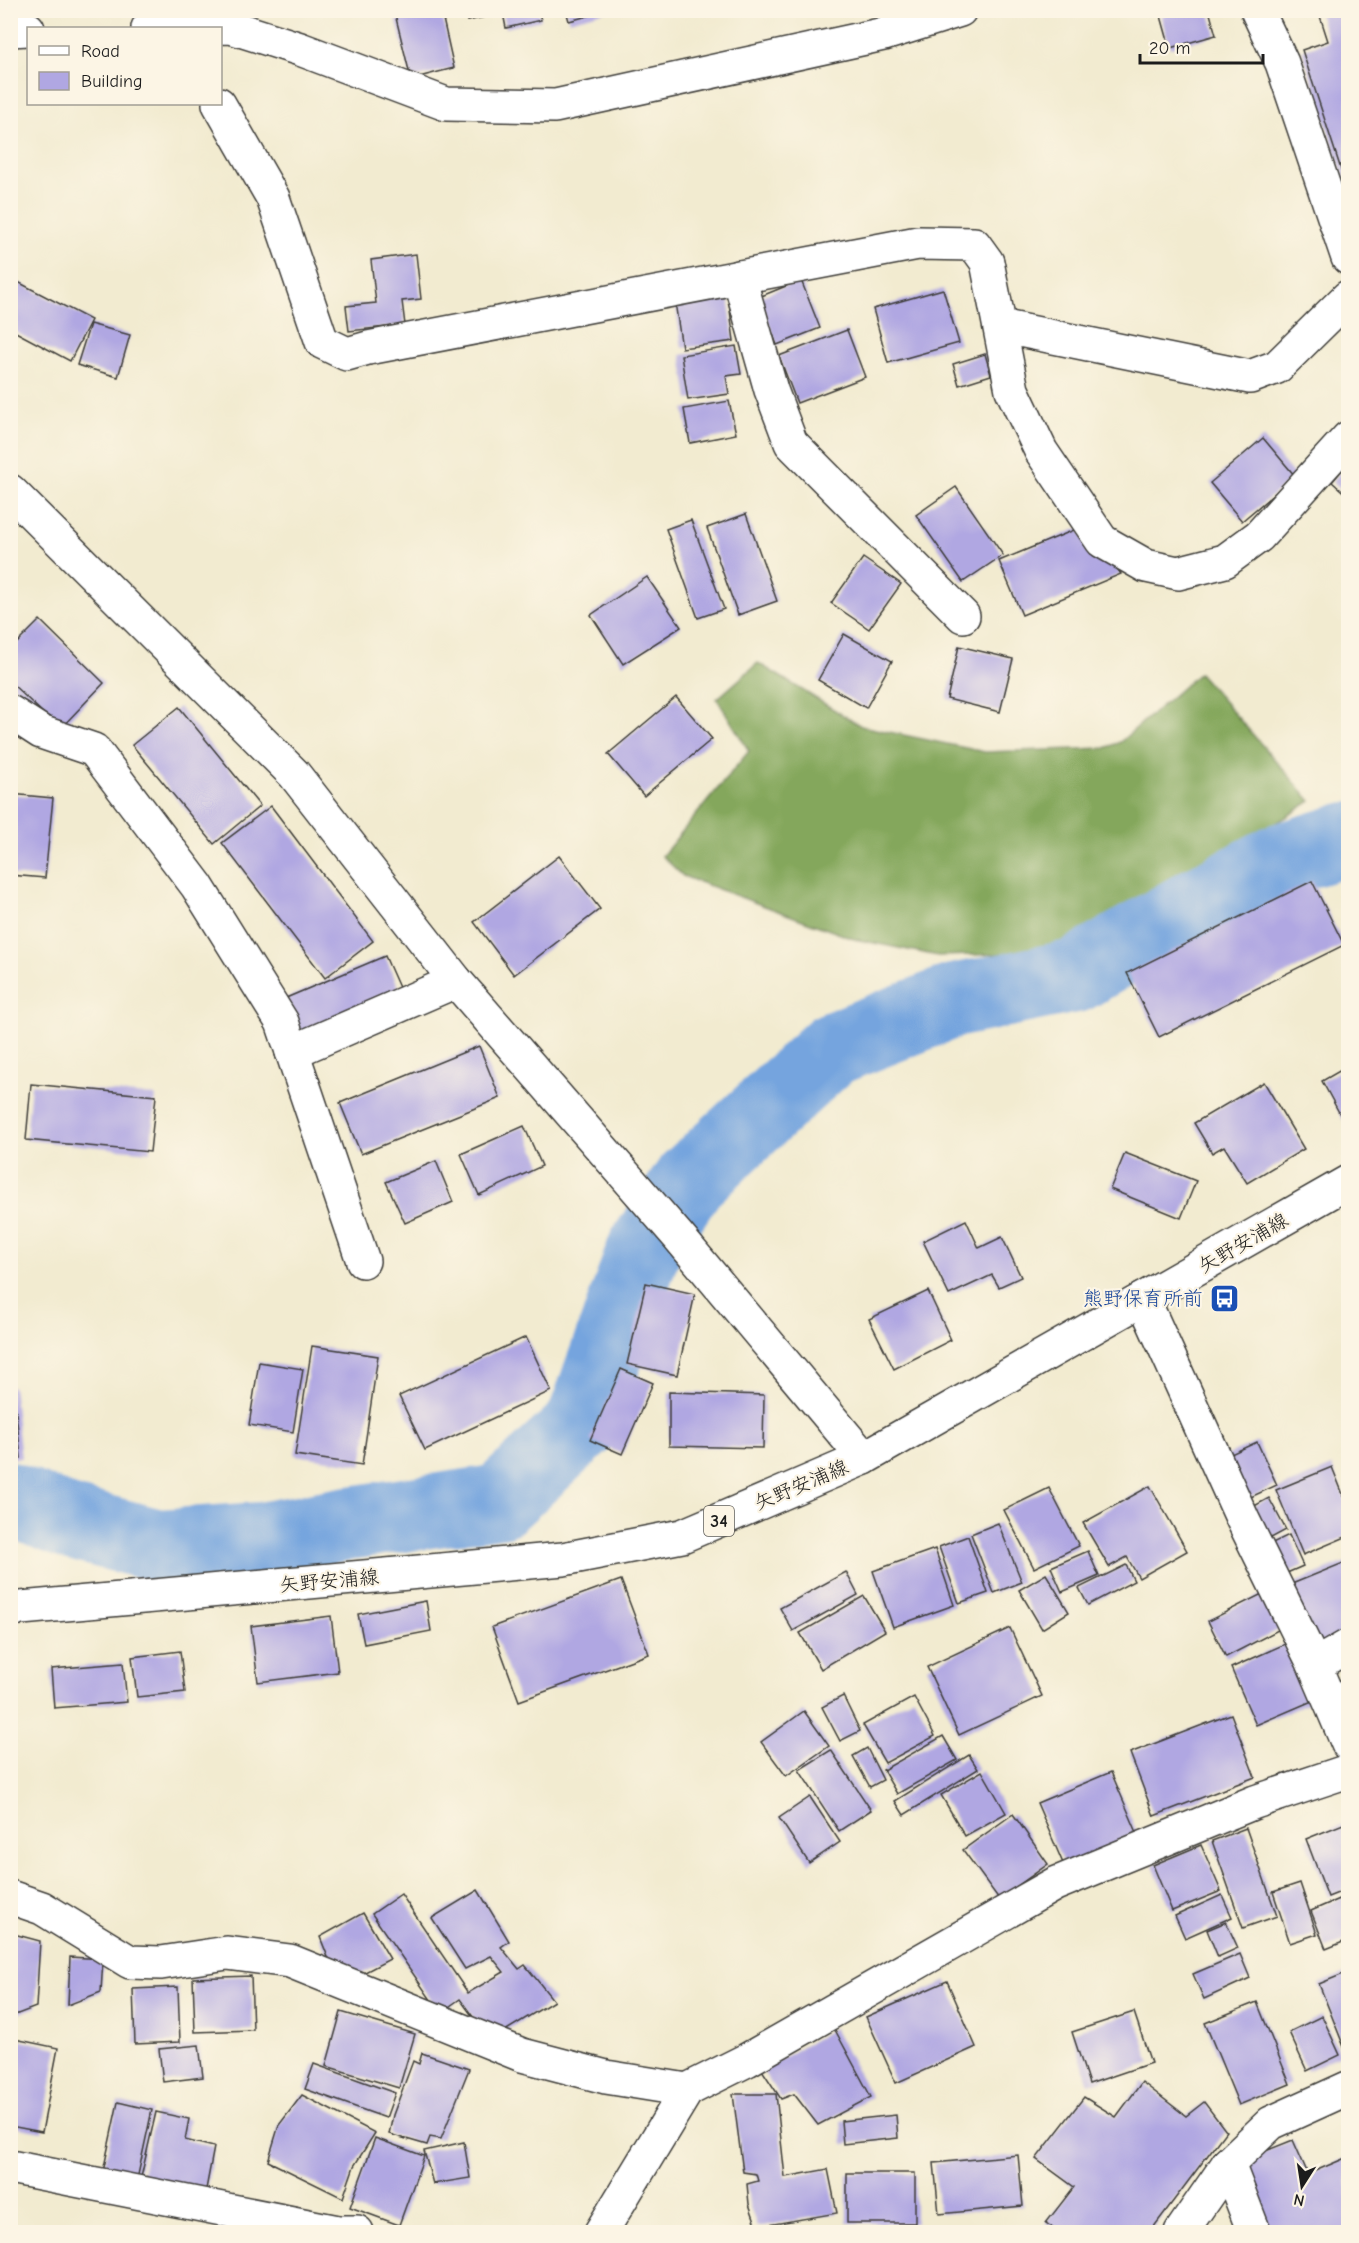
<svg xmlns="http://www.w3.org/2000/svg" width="1359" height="2243" viewBox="0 0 1359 2243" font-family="'Comic Neue','Klee One',sans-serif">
  <rect width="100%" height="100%" fill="#fcf5e5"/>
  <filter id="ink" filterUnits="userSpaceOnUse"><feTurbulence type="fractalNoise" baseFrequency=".0167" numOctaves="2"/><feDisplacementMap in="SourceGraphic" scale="12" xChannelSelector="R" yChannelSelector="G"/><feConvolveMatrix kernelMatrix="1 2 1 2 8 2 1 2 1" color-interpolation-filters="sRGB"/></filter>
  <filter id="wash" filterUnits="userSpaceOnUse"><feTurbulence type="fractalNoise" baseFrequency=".008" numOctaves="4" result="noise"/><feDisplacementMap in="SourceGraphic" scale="24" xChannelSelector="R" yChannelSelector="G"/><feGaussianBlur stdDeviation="1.35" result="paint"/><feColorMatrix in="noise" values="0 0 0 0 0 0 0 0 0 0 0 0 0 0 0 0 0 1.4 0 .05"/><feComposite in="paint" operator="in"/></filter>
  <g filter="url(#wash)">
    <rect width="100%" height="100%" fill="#f2ebd0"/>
    <polygon fill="#84a75c" stroke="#50623c" stroke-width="1.5" points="758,663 861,726 985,752 1105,748 1120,742 1199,673 1311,801 1097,939 1010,954 938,956 854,939 683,876 662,856 749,751 717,699"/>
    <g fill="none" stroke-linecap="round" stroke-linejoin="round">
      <polyline stroke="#74a4de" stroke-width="74" points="10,1499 67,1522 159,1546 262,1539 349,1523 500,1501 582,1425 644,1249 690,1180 832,1049 953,1001 1075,976 1201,902 1280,860 1348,839"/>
    </g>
    <g id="blocks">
      <g fill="#b0a7e2">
        <polygon points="394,10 441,10 454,68 411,79"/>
        <polygon points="464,10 538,10 541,20 506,28 503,13 467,21"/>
        <polygon points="566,10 607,10 607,11 569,21"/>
        <polygon points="1178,10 1209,10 1216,35 1170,48 1161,16"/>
        <polygon points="1326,10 1342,10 1348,28 1348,191 1302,50 1328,41 1319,13"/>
        <polygon points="416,254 421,299 402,301 405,325 349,331 346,306 376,303 371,260"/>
        <polygon points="801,280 820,328 777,345 759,297"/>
        <polygon points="18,282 91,320 70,361 10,329 10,295"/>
        <polygon points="943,289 959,343 888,363 873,309"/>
        <polygon points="728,295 734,341 682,348 675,302"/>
        <polygon points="90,324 130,335 118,377 77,365"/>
        <polygon points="847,330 865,377 797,403 779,356"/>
        <polygon points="736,346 741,374 726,376 729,394 688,400 681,355"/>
        <polygon points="985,354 991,375 959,385 953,364"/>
        <polygon points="729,401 736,434 690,443 684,409"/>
        <polygon points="1263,438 1295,476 1242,521 1210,483"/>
        <polygon points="1348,463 1348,496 1332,482"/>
        <polygon points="956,487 1003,555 963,582 916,515"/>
        <polygon points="746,514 777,601 738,615 707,528"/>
        <polygon points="691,520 724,609 698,618 666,529"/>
        <polygon points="1079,528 1091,554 1106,554 1121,574 1022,615 999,561"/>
        <polygon points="863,558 901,584 869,629 831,603"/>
        <polygon points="647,577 681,627 623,664 591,615"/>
        <polygon points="40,620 104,683 60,729 10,682 10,650"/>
        <polygon points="844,634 892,661 866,708 818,680"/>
        <polygon points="959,646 1013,659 1000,712 947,699"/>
        <polygon points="676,697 712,739 644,796 608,754"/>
        <polygon points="179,707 260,806 214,844 132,745"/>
        <polygon points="10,794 53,798 45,878 10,875"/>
        <polygon points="271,806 373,941 325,978 222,843"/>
        <polygon points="559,856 600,909 514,975 474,922"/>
        <polygon points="1312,881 1344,945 1159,1037 1127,973"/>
        <polygon points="385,956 401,992 302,1035 286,998"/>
        <polygon points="479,1046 500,1098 361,1154 340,1103"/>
        <polygon points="1348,1066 1348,1129 1322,1081"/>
        <polygon points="1264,1082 1304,1149 1247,1183 1224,1146 1212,1153 1194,1123"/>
        <polygon points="31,1084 156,1096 150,1152 26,1140"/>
        <polygon points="524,1126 542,1166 479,1195 461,1154"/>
        <polygon points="1125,1153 1196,1181 1181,1218 1110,1189"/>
        <polygon points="436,1161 453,1202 405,1223 386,1182"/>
        <polygon points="966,1220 979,1248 1002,1237 1021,1277 999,1287 992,1275 949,1295 923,1241"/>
        <polygon points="646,1283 695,1294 677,1375 627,1364"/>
        <polygon points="928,1291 951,1340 894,1369 869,1319"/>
        <polygon points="526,1337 551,1391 425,1450 399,1396"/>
        <polygon points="312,1346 378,1356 362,1465 295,1455"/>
        <polygon points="259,1362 303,1369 293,1432 249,1425"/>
        <polygon points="621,1369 653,1383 622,1454 590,1440"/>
        <polygon points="13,1386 21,1458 10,1459 10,1387"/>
        <polygon points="669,1392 764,1395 763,1448 669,1446"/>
        <polygon points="1257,1442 1277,1485 1240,1502 1220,1459"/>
        <polygon points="1332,1467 1348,1507 1348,1536 1303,1555 1276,1490"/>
        <polygon points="1150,1486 1187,1551 1139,1578 1127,1557 1109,1567 1083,1523"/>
        <polygon points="1049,1488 1079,1546 1034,1568 1004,1510"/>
        <polygon points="1269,1498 1286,1530 1262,1543 1245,1511"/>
        <polygon points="998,1523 1022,1582 994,1593 971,1534"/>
        <polygon points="1289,1535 1303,1566 1280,1576 1266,1546"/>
        <polygon points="968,1536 988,1593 959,1603 939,1547"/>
        <polygon points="935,1549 954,1605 893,1627 873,1571"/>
        <polygon points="1088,1551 1099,1576 1062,1592 1051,1567"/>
        <polygon points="1348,1561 1348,1635 1314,1650 1287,1586"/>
        <polygon points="1126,1565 1134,1581 1088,1605 1079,1588"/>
        <polygon points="846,1572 858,1595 793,1631 780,1608"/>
        <polygon points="1046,1574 1069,1612 1042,1629 1019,1590"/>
        <polygon points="621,1580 649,1654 519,1701 492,1627"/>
        <polygon points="1264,1593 1282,1628 1226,1657 1208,1621"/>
        <polygon points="864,1596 885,1631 821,1669 800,1633"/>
        <polygon points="426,1601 431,1631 364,1644 358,1614"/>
        <polygon points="331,1616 338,1672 258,1682 251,1626"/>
        <polygon points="1010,1628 1042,1696 959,1735 927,1667"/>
        <polygon points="1294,1640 1319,1698 1256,1725 1231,1668"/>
        <polygon points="180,1651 185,1692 137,1697 132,1657"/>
        <polygon points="123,1663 127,1702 54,1708 51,1669"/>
        <polygon points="843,1696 860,1731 840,1741 822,1707"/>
        <polygon points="914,1697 935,1736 885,1763 863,1725"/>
        <polygon points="804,1711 829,1746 786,1776 761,1742"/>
        <polygon points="1231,1714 1255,1777 1154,1816 1130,1753"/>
        <polygon points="943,1736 957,1760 897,1794 883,1770"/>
        <polygon points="867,1748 883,1780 870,1787 853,1756"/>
        <polygon points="831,1750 871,1810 839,1831 799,1770"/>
        <polygon points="969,1755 978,1769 904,1815 895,1801"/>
        <polygon points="982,1771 1006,1813 965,1836 941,1795"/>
        <polygon points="1111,1772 1139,1837 1065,1868 1037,1803"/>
        <polygon points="810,1797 840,1842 809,1863 779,1818"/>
        <polygon points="1013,1814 1048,1864 999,1899 963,1850"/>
        <polygon points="1348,1822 1348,1889 1328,1897 1306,1839"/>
        <polygon points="1246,1828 1277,1916 1243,1928 1212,1841"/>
        <polygon points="1201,1845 1221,1891 1172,1911 1153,1865"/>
        <polygon points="1300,1883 1317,1934 1290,1943 1273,1892"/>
        <polygon points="478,1890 509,1941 501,1947 519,1969 525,1965 554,2001 490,2040 460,1999 440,2013 372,1914 401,1894 468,1993 504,1972 491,1956 465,1969 432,1918"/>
        <polygon points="1222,1895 1232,1917 1185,1938 1175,1916"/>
        <polygon points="1348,1895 1348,1940 1326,1949 1311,1911"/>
        <polygon points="363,1913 390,1959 348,1981 328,1957 320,1937"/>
        <polygon points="1226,1922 1238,1948 1218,1957 1207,1930"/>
        <polygon points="10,1933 40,1941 36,2007 10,2017"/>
        <polygon points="1240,1954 1250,1978 1204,1999 1193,1974"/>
        <polygon points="70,1957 103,1959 101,1992 68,2005"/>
        <polygon points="1348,1972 1348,2057 1319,1984"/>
        <polygon points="251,1976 253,2030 195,2032 193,1978"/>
        <polygon points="947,1981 976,2047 896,2083 866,2017"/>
        <polygon points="178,1987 180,2042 135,2044 133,1989"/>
        <polygon points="1257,2002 1290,2084 1239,2105 1205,2023"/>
        <polygon points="341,2012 415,2034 399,2088 326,2066"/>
        <polygon points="1134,2012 1151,2063 1089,2084 1072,2032"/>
        <polygon points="1322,2016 1340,2055 1307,2071 1289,2032"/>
        <polygon points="834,2028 871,2097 818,2125 794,2094 781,2099 762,2070"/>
        <polygon points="10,2038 58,2048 42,2132 10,2126"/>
        <polygon points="199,2045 203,2077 163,2082 159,2049"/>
        <polygon points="422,2053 469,2069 441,2139 430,2137 427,2145 389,2134 393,2115 413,2061 419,2064"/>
        <polygon points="314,2064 395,2093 386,2118 305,2089"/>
        <polygon points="1142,2082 1186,2116 1204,2102 1226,2131 1150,2232 1059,2232 1046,2223 1074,2187 1036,2159 1084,2097 1116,2117"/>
        <polygon points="733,2094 776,2094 785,2177 828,2169 837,2213 757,2227 749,2204 747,2184 758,2181 756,2174 743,2172"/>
        <polygon points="302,2095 375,2133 354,2166 343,2198 268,2161 279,2125"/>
        <polygon points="118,2102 152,2110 135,2189 101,2181"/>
        <polygon points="156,2112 189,2119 185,2140 214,2147 204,2200 139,2186"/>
        <polygon points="896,2115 898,2138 843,2144 841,2121"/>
        <polygon points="375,2138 424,2156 399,2225 350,2207"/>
        <polygon points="1293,2140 1308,2174 1348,2157 1348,2232 1263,2232 1239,2176 1258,2154"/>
        <polygon points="464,2142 470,2178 433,2184 424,2151"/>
        <polygon points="1018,2155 1023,2206 939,2214 934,2163"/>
        <rect x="847" y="2173" width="68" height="50"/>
      </g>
    </g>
  </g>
  <g filter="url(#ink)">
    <use href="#blocks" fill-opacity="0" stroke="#3c3b37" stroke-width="1.5"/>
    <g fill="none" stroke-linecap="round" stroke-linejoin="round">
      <defs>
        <g id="minor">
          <polyline points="1257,10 1282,63 1348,258"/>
          <polyline points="148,28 231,27 300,49 446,104 555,106 884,34 960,10"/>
          <polyline points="10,30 28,29"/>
          <polyline points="219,104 273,198 322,342 347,354 368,348 918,243 974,244 987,262 1012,390 1041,451 1102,541 1146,566 1178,573 1225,561 1259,536 1348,438"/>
          <polyline points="739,277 771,390 791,443 963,616"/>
          <polyline points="1000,326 1250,377 1277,367 1348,297"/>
          <polyline points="10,491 294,774 456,981 678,1236 864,1458"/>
          <polyline points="10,712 41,732 94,750 197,886 282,1022 363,1261"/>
          <polyline points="292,1052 456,981"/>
          <polyline points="1143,1299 1243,1520 1312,1660 1348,1744"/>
          <polyline points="1315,1665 1348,1646"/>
          <polyline points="10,1897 42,1908 130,1962 161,1963 227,1953 290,1961 522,2055 606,2077 687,2090"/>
          <polyline points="1228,2164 1254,2232"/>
          <polyline points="10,2167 338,2232 357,2232"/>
          <polyline points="601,2232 687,2090 747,2060 1055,1884 1255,1802 1348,1771"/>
          <polyline points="1181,2232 1228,2164 1271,2123 1348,2088"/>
        </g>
        <polyline id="major" points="10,1609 563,1559 682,1536 864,1458 1348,1182"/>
      </defs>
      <use href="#minor" stroke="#3c3b37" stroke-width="36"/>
      <use href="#major" stroke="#3c3b37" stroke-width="36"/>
      <use href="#minor" stroke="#fff" stroke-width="33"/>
      <use href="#major" stroke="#fff" stroke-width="33"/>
    </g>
  </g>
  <defs>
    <symbol id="bus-square" viewBox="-11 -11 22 22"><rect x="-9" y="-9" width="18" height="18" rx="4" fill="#1a4fb4" stroke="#fcf5e5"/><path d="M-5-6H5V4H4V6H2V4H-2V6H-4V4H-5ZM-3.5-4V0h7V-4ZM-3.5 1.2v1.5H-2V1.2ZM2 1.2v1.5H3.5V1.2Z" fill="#fff"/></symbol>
  </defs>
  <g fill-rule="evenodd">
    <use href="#bus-square" x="1208" y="1282" width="33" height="33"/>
  </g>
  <g text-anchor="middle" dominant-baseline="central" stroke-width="4.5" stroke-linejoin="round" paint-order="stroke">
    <rect fill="#fcf5e5" stroke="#5f5d58" stroke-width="1.5" x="704" y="1506" width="30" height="30" rx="4.5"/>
    <g font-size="18" font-weight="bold" fill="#1c1c1c">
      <text x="719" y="1521">34</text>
    </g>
    <g font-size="20" fill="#1c1c1c" stroke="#fcf5e5">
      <text transform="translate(1243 1243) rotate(-30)">矢野安浦線</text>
      <text transform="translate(801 1485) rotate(-23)">矢野安浦線</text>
      <text transform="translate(329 1581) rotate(-5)">矢野安浦線</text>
    </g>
    <g font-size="20" fill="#164399" stroke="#fcf5e5" text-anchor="end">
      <text x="1203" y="1298">熊野保育所前</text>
    </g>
  </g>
  <rect width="1359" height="2243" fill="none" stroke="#fcf5e5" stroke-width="36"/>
  <rect x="27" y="27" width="195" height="78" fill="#fcf5e5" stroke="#a29e95" stroke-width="1.5"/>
  <rect x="39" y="46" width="30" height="9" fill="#ffffff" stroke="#a29e95" stroke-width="1.5"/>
  <text x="81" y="57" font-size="18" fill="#1c1c1c">Road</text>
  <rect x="39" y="72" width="30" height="18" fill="#b0a7e2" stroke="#a29e95" stroke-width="1.5"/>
  <text x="81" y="87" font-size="18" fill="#1c1c1c">Building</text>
  <g transform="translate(1302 2186) rotate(192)" stroke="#fcf5e5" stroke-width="4.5" paint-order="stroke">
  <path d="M0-4.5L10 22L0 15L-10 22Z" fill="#1c1c1c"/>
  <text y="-9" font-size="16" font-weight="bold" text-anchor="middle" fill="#1c1c1c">N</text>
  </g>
  <path d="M1140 54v9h123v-9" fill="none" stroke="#1c1c1c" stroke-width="3"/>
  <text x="1149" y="54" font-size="18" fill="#1c1c1c" stroke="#fcf5e5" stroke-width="4.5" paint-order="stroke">20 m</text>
</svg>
